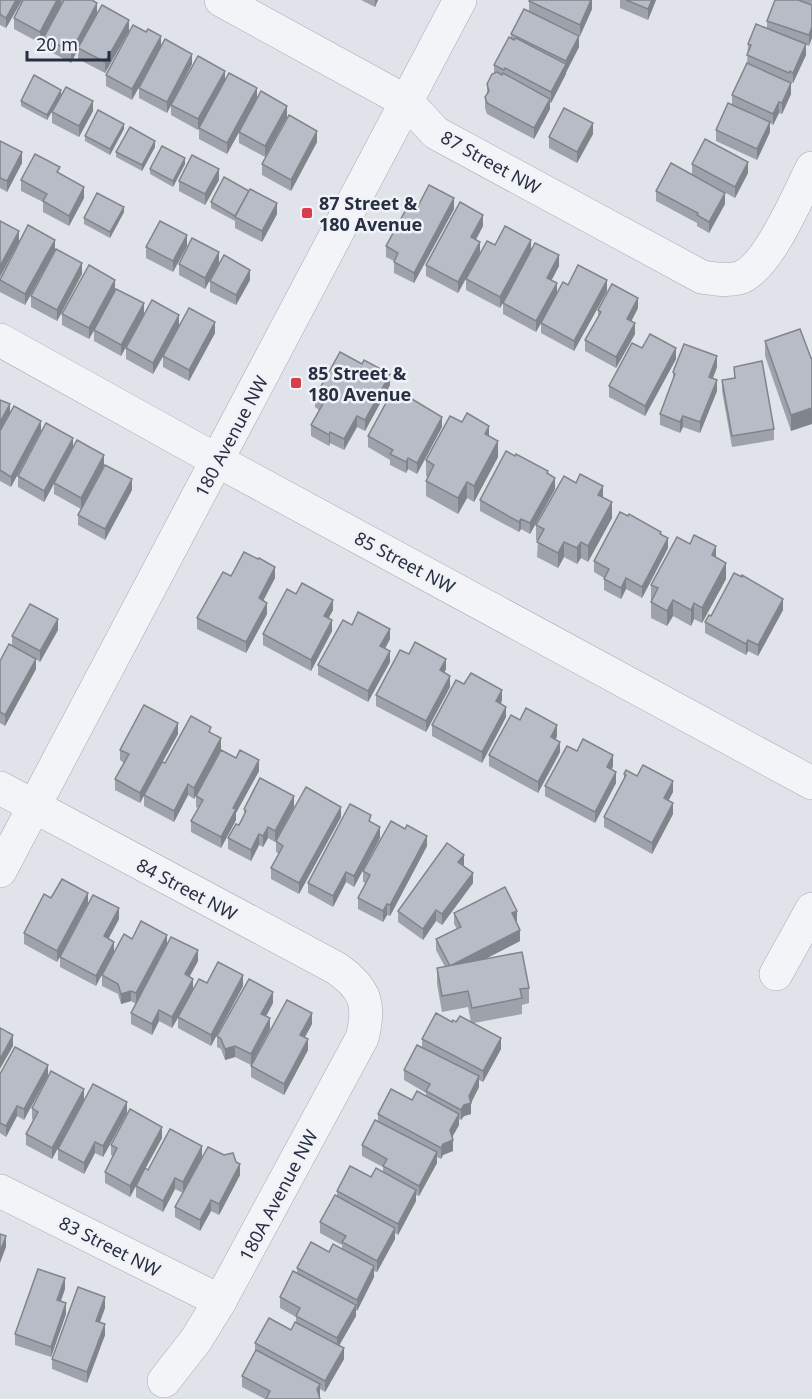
<svg xmlns="http://www.w3.org/2000/svg" width="812" height="1399" viewBox="0 0 812 1399" font-family="'Noto Sans',sans-serif">
  <rect width="100%" height="100%" fill="#e0e3ea"/>
  <g fill="none" stroke-linecap="round" stroke-linejoin="round">
    <defs>
      <g id="minor">
        <path d="M221,0L407,102L436,133L702,277C715,279 726,281 739,278C768,269 798,195 812,168"/>
        <polyline points="0,340 218,461 812,783"/>
        <path d="M0,788L336,968C365,988 371,1004 362,1038L220,1301L196,1340L164,1381"/>
        <polyline points="0,871 460,0"/>
        <polyline points="776,974 812,909"/>
        <polyline points="0,1191 220,1301"/>
      </g>
    </defs>
    <use href="#minor" stroke="#a5aab4" stroke-width="34"/>
    <use href="#minor" stroke="#f3f4f8" stroke-width="33"/>
  </g>
  <g fill="#9da2ab">
    <polygon points="0,0 22,0 6,28 0,25"/>
    <polygon points="23,0 92,0 97,13 129,31 105,73 78,59 78,48 71,63 44,48 44,37 61,5 40,43 14,29 14,18"/>
    <polygon points="361,0 378,0 375,7"/>
    <polygon points="592,0 592,9 580,36 554,23 579,47 551,103 550,102 550,109 534,139 487,114 485,108 485,97 487,94 487,84 494,74 494,65 511,38 511,34 529,11 529,1"/>
    <polygon points="620,0 656,0 648,20 620,8"/>
    <polygon points="775,0 812,0 809,46 806,45 806,55 793,83 790,82 791,94 782,114 779,113 773,125 770,123 770,132 757,160 716,141 716,130 732,104 732,95 747,64 748,44 767,29 767,21"/>
    <polygon points="146,32 132,100 106,86 106,75"/>
    <polygon points="192,64 167,113 139,98 139,88"/>
    <polygon points="225,81 287,117 265,157 239,143 239,132 254,105 227,154 199,139 199,129 198,130 171,115 171,105"/>
    <polygon points="61,95 47,120 21,106 21,101"/>
    <polygon points="93,111 79,137 52,123 52,112"/>
    <polygon points="124,129 110,155 85,141 85,136"/>
    <polygon points="593,134 577,163 549,148 549,137"/>
    <polygon points="0,141 22,163 7,192 0,188"/>
    <polygon points="317,142 291,191 262,175 262,164"/>
    <polygon points="155,147 142,171 116,157 116,152"/>
    <polygon points="185,164 173,187 150,174 150,169"/>
    <polygon points="692,164 748,173 735,198 695,176 725,204 709,233 697,226 697,223 656,201 656,191 692,174"/>
    <polygon points="60,174 84,198 69,226 43,212 43,202 21,191 21,180"/>
    <polygon points="219,180 205,205 179,191 179,181"/>
    <polygon points="211,202 277,214 262,242 235,228 235,221 211,208"/>
    <polygon points="417,208 454,209 414,283 394,273 394,261 386,257 386,246"/>
    <polygon points="124,212 110,238 84,224 84,218"/>
    <polygon points="483,226 476,240 480,253 458,293 426,276 426,265"/>
    <polygon points="495,245 531,251 559,266 551,280 557,294 568,285 607,291 574,351 541,333 541,323 536,332 503,314 503,303 524,264 500,308 466,290 466,279"/>
    <polygon points="187,246 173,272 146,258 146,247"/>
    <polygon points="55,250 82,274 57,321 31,307 31,296 51,257 25,305 0,292 0,280"/>
    <polygon points="219,263 250,280 236,305 210,292 210,281 218,265 205,289 179,275 179,264"/>
    <polygon points="115,290 144,314 121,356 94,341 94,331 89,339 62,325 62,314"/>
    <polygon points="638,308 631,321 635,334 616,368 585,351 585,340 598,318 598,310"/>
    <polygon points="179,325 215,333 189,381 163,367 163,357 153,374 126,359 126,348"/>
    <polygon points="765,341 811,358 791,431 765,356"/>
    <polygon points="642,348 676,359 645,416 609,397 609,386"/>
    <polygon points="717,367 713,378 717,391 700,433 683,427 680,433 660,425 660,414 673,380 673,372"/>
    <polygon points="734,367 774,429 774,440 732,447 722,391 722,380 734,378"/>
    <polygon points="390,385 365,431 357,427 344,450 330,443 329,446 311,436 311,425 319,410 315,407 315,397"/>
    <polygon points="0,400 10,414 41,431 11,487 0,481"/>
    <polygon points="442,427 417,474 408,469 406,473 390,465 390,460 368,447 368,436"/>
    <polygon points="489,437 498,457 474,502 467,498 458,514 426,496 426,481 428,477 426,476 426,460"/>
    <polygon points="73,448 104,455 81,509 54,494 54,484 44,502 18,487 18,476"/>
    <polygon points="548,474 555,489 530,534 521,529 519,532 480,511 480,500"/>
    <polygon points="132,490 105,540 78,525 78,515"/>
    <polygon points="603,497 612,518 588,562 581,558 577,564 564,557 558,568 537,557 538,541 536,540 536,525"/>
    <polygon points="628,516 661,534 668,548 642,598 626,589 621,599 604,590 604,578 594,572 594,561"/>
    <polygon points="716,558 726,579 702,623 694,619 691,626 673,616 667,626 651,618 651,585"/>
    <polygon points="231,576 275,578 263,600 267,614 246,653 197,629 197,618"/>
    <polygon points="296,594 333,610 328,618 332,631 311,671 263,645 263,634"/>
    <polygon points="783,610 758,656 748,651 746,655 705,633 705,622 711,616"/>
    <polygon points="352,625 390,639 385,649 390,662 368,702 318,675 318,665"/>
    <polygon points="58,630 40,662 36,659 36,669 5,726 0,723 0,661 12,646 12,636"/>
    <polygon points="409,654 446,669 444,673 450,687 426,732 376,706 376,695"/>
    <polygon points="464,684 502,700 501,704 506,717 482,763 432,736 432,725"/>
    <polygon points="520,720 557,736 556,739 560,752 538,793 489,766 489,755"/>
    <polygon points="211,733 221,749 194,799 188,795 174,822 144,806 144,795 140,803 115,790 115,779 124,763 120,760 120,750 178,734 162,762 165,763"/>
    <polygon points="577,751 613,766 612,770 616,783 595,823 545,796 545,786"/>
    <polygon points="236,758 259,771 236,813 236,820 221,848 191,832 191,821 198,808 196,807 196,796"/>
    <polygon points="624,774 637,776 673,792 668,801 673,814 652,854 604,827 604,817 624,779"/>
    <polygon points="294,807 275,842 268,838 263,847 259,845 251,861 228,849 228,838 239,825 244,816 244,809"/>
    <polygon points="341,817 299,894 271,879 271,868 279,854 276,852 276,841"/>
    <polygon points="371,822 380,838 354,887 346,882 333,907 308,893 308,883"/>
    <polygon points="427,846 390,916 387,915 383,922 358,909 358,898 366,883 363,882 363,871"/>
    <polygon points="464,866 473,883 442,925 436,921 423,940 398,922 398,911"/>
    <polygon points="51,898 88,903 57,962 24,944 24,933"/>
    <polygon points="454,913 517,922 516,922 520,941 485,959 529,988 529,1003 522,1005 522,1014 474,1023 501,1049 483,1082 479,1080 479,1087 471,1103 471,1114 464,1116 461,1120 459,1119 459,1125 452,1137 453,1151 443,1155 441,1159 437,1157 437,1163 419,1196 416,1195 416,1201 398,1235 395,1233 395,1239 377,1272 374,1271 374,1277 357,1311 356,1310 356,1316 339,1346 344,1359 325,1392 320,1389 319,1396 320,1399 265,1399 242,1387 242,1376 255,1352 255,1343 291,1330 296,1322 296,1317 280,1308 280,1297 297,1273 297,1268 329,1252 342,1249 342,1245 320,1233 320,1222 337,1197 337,1191 383,1172 383,1167 362,1156 362,1145 378,1121 378,1114 412,1100 426,1096 426,1093 404,1080 404,1070 422,1047 422,1039 452,1022 471,1022 468,1007 442,1012 437,984 437,968 445,967 436,950 436,939 457,929 454,924"/>
    <polygon points="119,919 108,939 96,986 60,967 60,957"/>
    <polygon points="141,921 136,1004 131,1001 121,1004 118,994 102,986 102,975 132,939"/>
    <polygon points="198,961 189,977 193,989 207,983 243,986 211,1046 178,1028 178,1018 172,1028 159,1021 152,1035 131,1024 131,1013"/>
    <polygon points="273,1003 266,1017 270,1029 251,1065 235,1057 225,1060 221,1049 217,1047 217,1036"/>
    <polygon points="312,1024 305,1037 308,1050 284,1095 251,1077 251,1066"/>
    <polygon points="48,1065 24,1120 17,1116 6,1137 0,1133 0,1074"/>
    <polygon points="84,1100 52,1159 26,1145 26,1134 33,1120 32,1119 32,1108"/>
    <polygon points="127,1113 103,1157 95,1153 84,1174 58,1160 58,1149"/>
    <polygon points="162,1138 145,1168 148,1170 202,1157 240,1175 219,1215 211,1211 200,1231 175,1217 175,1207 183,1193 175,1189 163,1212 136,1197 136,1186 130,1197 105,1183 105,1172 113,1156 111,1155 111,1145"/>
    <polygon points="65,1289 61,1301 66,1314 51,1357 15,1345 15,1334"/>
    <polygon points="105,1308 100,1322 105,1335 87,1383 52,1369 52,1359"/>
  </g>
  <g fill="#80848b">
    <polygon points="16,0 22,0 6,28 6,18"/>
    <polygon points="57,0 61,0 61,5 40,43 40,32"/>
    <polygon points="375,0 378,0 375,7"/>
    <polygon points="591,0 592,0 592,9 580,36 580,25"/>
    <polygon points="652,0 656,0 648,20 648,9"/>
    <polygon points="97,3 97,14 71,63 71,52"/>
    <polygon points="129,20 129,31 105,73 105,62"/>
    <polygon points="812,27 812,38 809,46 809,35"/>
    <polygon points="161,36 161,47 132,100 132,89"/>
    <polygon points="579,36 579,47 566,72 566,61"/>
    <polygon points="806,44 806,55 793,83 793,73"/>
    <polygon points="192,54 192,64 167,113 167,102"/>
    <polygon points="566,64 566,74 551,103 551,92"/>
    <polygon points="225,71 225,82 198,130 198,119"/>
    <polygon points="791,83 791,94 782,114 782,103"/>
    <polygon points="257,88 257,99 227,154 227,143"/>
    <polygon points="61,90 61,95 47,120 47,115"/>
    <polygon points="550,99 550,109 534,139 534,128"/>
    <polygon points="93,101 93,111 79,137 79,126"/>
    <polygon points="779,102 779,113 773,125 773,114"/>
    <polygon points="287,106 287,117 265,157 265,146"/>
    <polygon points="770,122 770,132 757,160 757,149"/>
    <polygon points="593,123 593,134 577,163 577,152"/>
    <polygon points="124,124 124,129 110,155 110,149"/>
    <polygon points="317,131 317,142 291,191 291,180"/>
    <polygon points="155,141 155,147 142,171 142,165"/>
    <polygon points="22,152 22,163 7,192 7,181"/>
    <polygon points="185,158 185,164 173,187 173,181"/>
    <polygon points="748,162 748,173 735,198 735,187"/>
    <polygon points="219,169 219,180 205,205 205,194"/>
    <polygon points="84,187 84,198 69,226 69,216"/>
    <polygon points="725,193 725,204 709,233 709,222"/>
    <polygon points="454,198 454,209 414,283 414,273"/>
    <polygon points="277,203 277,214 262,242 262,231"/>
    <polygon points="124,207 124,212 110,238 110,232"/>
    <polygon points="483,215 483,226 471,248 471,237"/>
    <polygon points="19,231 19,242 0,277 0,266"/>
    <polygon points="187,235 187,246 173,272 173,261"/>
    <polygon points="55,240 55,250 25,305 25,294"/>
    <polygon points="531,240 531,251 500,308 500,297"/>
    <polygon points="480,242 480,253 458,293 458,282"/>
    <polygon points="219,252 219,263 205,289 205,278"/>
    <polygon points="559,255 559,266 547,289 547,278"/>
    <polygon points="82,263 82,274 57,321 57,310"/>
    <polygon points="250,270 250,280 236,305 236,295"/>
    <polygon points="115,280 115,291 89,339 89,328"/>
    <polygon points="607,280 607,291 574,351 574,341"/>
    <polygon points="557,283 557,294 536,332 536,321"/>
    <polygon points="638,298 638,308 627,330 627,319"/>
    <polygon points="144,303 144,314 121,356 121,345"/>
    <polygon points="179,315 179,326 153,374 153,363"/>
    <polygon points="215,322 215,333 189,381 189,370"/>
    <polygon points="635,323 635,334 616,368 616,357"/>
    <polygon points="676,348 676,359 645,416 645,406"/>
    <polygon points="717,356 717,367 709,388 709,377"/>
    <polygon points="390,374 390,385 365,431 365,420"/>
    <polygon points="717,380 717,391 700,433 700,422"/>
    <polygon points="10,404 10,415 0,433 0,422"/>
    <polygon points="812,408 812,424 791,431 791,415"/>
    <polygon points="357,416 357,427 344,450 344,439"/>
    <polygon points="683,416 683,427 680,433 680,422"/>
    <polygon points="442,417 442,427 417,474 417,463"/>
    <polygon points="41,421 41,431 11,487 11,477"/>
    <polygon points="489,426 489,441 485,434"/>
    <polygon points="330,432 330,443 329,446 329,435"/>
    <polygon points="73,438 73,448 44,502 44,491"/>
    <polygon points="498,441 498,457 474,502 474,486"/>
    <polygon points="104,455 104,466 81,509 81,498"/>
    <polygon points="408,458 408,469 406,473 406,462"/>
    <polygon points="555,478 555,489 530,534 530,523"/>
    <polygon points="132,479 132,490 105,540 105,529"/>
    <polygon points="467,482 467,498 458,514 458,498"/>
    <polygon points="603,486 603,502 598,495"/>
    <polygon points="612,502 612,518 588,562 588,546"/>
    <polygon points="521,519 521,529 519,532 519,522"/>
    <polygon points="668,538 668,548 642,598 642,587"/>
    <polygon points="564,542 564,557 558,568 558,553"/>
    <polygon points="581,542 581,558 577,564 577,548"/>
    <polygon points="716,546 716,562 712,555"/>
    <polygon points="726,563 726,579 702,623 702,608"/>
    <polygon points="275,567 275,578 259,609 259,598"/>
    <polygon points="626,578 626,589 621,599 621,588"/>
    <polygon points="783,599 783,610 758,656 758,645"/>
    <polygon points="333,600 333,610 324,627 324,616"/>
    <polygon points="673,600 673,616 667,626 667,611"/>
    <polygon points="267,603 267,614 246,653 246,642"/>
    <polygon points="694,603 694,619 691,626 691,610"/>
    <polygon points="58,619 58,630 40,662 40,651"/>
    <polygon points="332,620 332,631 311,671 311,660"/>
    <polygon points="390,629 390,639 380,657 380,646"/>
    <polygon points="748,640 748,651 746,655 746,644"/>
    <polygon points="390,651 390,662 368,702 368,691"/>
    <polygon points="36,659 36,669 5,726 5,715"/>
    <polygon points="446,659 446,669 440,681 440,670"/>
    <polygon points="450,676 450,687 426,732 426,721"/>
    <polygon points="502,690 502,700 496,712 496,701"/>
    <polygon points="506,707 506,717 482,763 482,752"/>
    <polygon points="178,723 178,734 140,803 140,793"/>
    <polygon points="557,725 557,736 551,748 551,737"/>
    <polygon points="221,738 221,749 194,799 194,788"/>
    <polygon points="560,742 560,752 538,793 538,782"/>
    <polygon points="613,755 613,766 607,778 607,767"/>
    <polygon points="259,760 259,771 236,813 236,820 221,848 221,837 233,808"/>
    <polygon points="616,772 616,783 595,823 595,812"/>
    <polygon points="673,781 673,792 664,809 664,798"/>
    <polygon points="188,784 188,795 174,822 174,811"/>
    <polygon points="294,796 294,807 275,842 275,831"/>
    <polygon points="673,803 673,814 652,854 652,843"/>
    <polygon points="341,807 341,817 299,894 299,883"/>
    <polygon points="268,827 268,838 263,847 263,836"/>
    <polygon points="380,827 380,838 354,887 354,876"/>
    <polygon points="259,834 259,845 251,861 251,850"/>
    <polygon points="427,836 427,846 390,916 390,905"/>
    <polygon points="464,855 464,866 458,862"/>
    <polygon points="346,872 346,882 333,907 333,896"/>
    <polygon points="473,873 473,883 442,925 442,914"/>
    <polygon points="88,893 88,903 57,962 57,951"/>
    <polygon points="387,904 387,915 383,922 383,911"/>
    <polygon points="119,908 119,919 104,947 104,936"/>
    <polygon points="436,910 436,921 423,940 423,929"/>
    <polygon points="517,911 517,922 512,924 512,913"/>
    <polygon points="520,930 520,941 450,977 450,966"/>
    <polygon points="167,935 167,945 136,1004 136,993"/>
    <polygon points="114,942 114,952 96,986 96,976"/>
    <polygon points="198,950 198,961 185,985 185,974"/>
    <polygon points="243,975 243,986 211,1046 211,1035"/>
    <polygon points="193,979 193,990 172,1028 172,1017"/>
    <polygon points="131,991 131,1001 121,1004 121,994"/>
    <polygon points="273,992 273,1003 261,1025 261,1014"/>
    <polygon points="159,1010 159,1021 152,1035 152,1024"/>
    <polygon points="312,1013 312,1024 300,1046 300,1035"/>
    <polygon points="270,1018 270,1029 251,1065 251,1054"/>
    <polygon points="13,1035 13,1046 0,1069 0,1059"/>
    <polygon points="501,1038 501,1049 483,1082 483,1071"/>
    <polygon points="308,1039 308,1050 284,1095 284,1084"/>
    <polygon points="235,1046 235,1057 225,1060 225,1049"/>
    <polygon points="48,1065 48,1076 24,1120 24,1109"/>
    <polygon points="479,1076 479,1087 471,1103 471,1114 464,1116 461,1120 461,1110"/>
    <polygon points="84,1089 84,1100 52,1159 52,1148"/>
    <polygon points="127,1102 127,1113 103,1157 103,1146"/>
    <polygon points="17,1106 17,1116 6,1137 6,1126"/>
    <polygon points="459,1114 459,1125 450,1141 450,1130"/>
    <polygon points="162,1127 162,1138 130,1197 130,1186"/>
    <polygon points="453,1140 453,1151 443,1155 441,1159 441,1148 443,1144"/>
    <polygon points="95,1142 95,1153 84,1174 84,1163"/>
    <polygon points="202,1146 202,1157 183,1193 183,1182"/>
    <polygon points="437,1152 437,1163 419,1196 419,1186"/>
    <polygon points="240,1164 240,1175 219,1215 219,1204"/>
    <polygon points="175,1178 175,1189 163,1212 163,1201"/>
    <polygon points="416,1190 416,1201 398,1235 398,1224"/>
    <polygon points="211,1200 211,1211 200,1231 200,1220"/>
    <polygon points="395,1228 395,1239 377,1272 377,1261"/>
    <polygon points="6,1236 6,1247 0,1263 0,1252"/>
    <polygon points="374,1266 374,1277 357,1311 357,1300"/>
    <polygon points="65,1278 65,1289 57,1311 57,1300"/>
    <polygon points="105,1297 105,1308 96,1332 96,1321"/>
    <polygon points="66,1303 66,1314 51,1357 51,1347"/>
    <polygon points="356,1305 356,1316 337,1349 337,1338"/>
    <polygon points="105,1324 105,1335 87,1383 87,1372"/>
    <polygon points="344,1348 344,1359 325,1392 325,1381"/>
    <polygon points="320,1384 320,1395 317,1399 317,1389"/>
  </g>
  <g fill="#b7bcc7" stroke="#80848b" stroke-width="1.5">
    <polygon points="0,0 16,0 6,18 0,14"/>
    <polygon points="23,0 57,0 40,32 14,18"/>
    <polygon points="64,0 92,0 97,3 71,52 44,37"/>
    <polygon points="530,0 591,0 580,25 529,1"/>
    <polygon points="626,0 652,0 648,9"/>
    <polygon points="775,0 798,0 812,5 812,27 809,35 767,21"/>
    <polygon points="102,5 129,20 105,62 78,48"/>
    <polygon points="524,9 579,36 566,61 511,34"/>
    <polygon points="756,24 806,44 793,73 790,71 789,73 747,55 751,45 748,44"/>
    <polygon points="133,25 146,32 148,29 161,36 132,89 106,75"/>
    <polygon points="509,37 514,40 516,38 566,64 551,92 505,68 504,70 494,65"/>
    <polygon points="165,39 192,54 167,102 139,88"/>
    <polygon points="198,56 225,71 198,119 171,105"/>
    <polygon points="747,63 791,83 782,103 779,102 773,114 732,95"/>
    <polygon points="497,72 502,75 503,73 550,99 534,128 487,103 485,97 489,91 487,84 492,74"/>
    <polygon points="229,73 257,88 227,143 199,128"/>
    <polygon points="34,75 61,90 47,115 21,101"/>
    <polygon points="66,87 93,101 79,126 52,112"/>
    <polygon points="261,91 287,106 265,146 239,132"/>
    <polygon points="728,103 770,122 757,149 716,130"/>
    <polygon points="564,108 593,123 577,152 549,137"/>
    <polygon points="98,110 124,124 110,149 85,136"/>
    <polygon points="289,115 317,131 291,180 262,164"/>
    <polygon points="130,127 155,141 142,165 116,152"/>
    <polygon points="705,139 748,162 735,187 692,164"/>
    <polygon points="0,141 22,152 7,181 0,178"/>
    <polygon points="162,146 185,158 173,181 150,169"/>
    <polygon points="35,154 60,167 57,172 84,187 69,216 43,201 47,194 21,180"/>
    <polygon points="192,155 219,169 205,194 179,181"/>
    <polygon points="671,163 725,193 709,222 697,215 698,213 656,191"/>
    <polygon points="224,177 249,191 235,216 211,202"/>
    <polygon points="429,185 454,198 414,273 394,262 398,253 386,246 409,204 417,208"/>
    <polygon points="250,189 277,203 262,231 235,217"/>
    <polygon points="97,193 124,207 110,232 84,218"/>
    <polygon points="460,202 483,215 471,237 480,242 458,282 426,265"/>
    <polygon points="0,221 19,231 0,266"/>
    <polygon points="160,221 187,235 173,261 146,247"/>
    <polygon points="28,225 55,240 25,294 0,280"/>
    <polygon points="505,226 531,240 500,297 466,279 487,241 495,245"/>
    <polygon points="192,238 219,252 205,278 179,264"/>
    <polygon points="535,243 559,255 547,278 557,283 536,321 503,303"/>
    <polygon points="56,249 82,263 57,310 31,296"/>
    <polygon points="224,255 250,270 236,295 210,281"/>
    <polygon points="89,265 115,280 89,328 62,314"/>
    <polygon points="578,265 607,280 574,341 541,323 563,282 568,285"/>
    <polygon points="612,284 638,298 627,319 635,323 616,357 585,340 601,312 598,310"/>
    <polygon points="116,289 144,303 121,345 94,330"/>
    <polygon points="152,300 179,315 153,363 126,348"/>
    <polygon points="189,308 215,322 189,370 163,356"/>
    <polygon points="800,329 811,358 812,358 812,408 791,415 765,341"/>
    <polygon points="650,334 676,348 645,406 609,386 632,343 642,348"/>
    <polygon points="684,344 717,356 709,377 717,380 700,422 683,416 680,422 660,414 675,374 673,372"/>
    <polygon points="340,352 362,364 364,360 390,374 365,420 357,416 344,439 330,432 329,435 311,425 324,402 315,397"/>
    <polygon points="762,361 774,429 732,436 722,380 735,378 734,367"/>
    <polygon points="393,390 401,394 402,393 442,417 417,463 408,458 406,462 390,454 393,450 368,436"/>
    <polygon points="0,400 10,404 0,422"/>
    <polygon points="14,406 41,421 11,477 0,470 0,431"/>
    <polygon points="467,413 489,426 485,434 498,441 474,486 467,482 458,498 426,481 434,465 426,460 450,416 462,422"/>
    <polygon points="46,423 73,438 44,491 18,476"/>
    <polygon points="77,440 104,455 81,498 54,483"/>
    <polygon points="506,451 515,456 516,454 548,471 547,473 555,478 530,523 521,519 519,522 480,500"/>
    <polygon points="105,465 132,479 105,529 78,515"/>
    <polygon points="580,474 603,486 598,495 612,502 588,546 581,542 577,548 564,542 558,553 537,542 544,529 536,525 564,476 576,483"/>
    <polygon points="620,512 628,516 629,514 661,532 660,534 668,538 642,587 626,578 621,588 604,579 609,569 594,561"/>
    <polygon points="694,535 716,546 712,555 726,563 702,608 694,603 691,610 673,600 667,611 651,602 658,588 651,585 677,537 690,544"/>
    <polygon points="244,552 258,559 259,558 275,567 259,598 267,603 246,642 197,618 223,572 231,576"/>
    <polygon points="734,573 742,577 742,575 783,599 758,645 748,640 746,644 705,622 709,615 711,616"/>
    <polygon points="302,583 333,600 324,616 332,620 311,660 263,634 287,589 296,594"/>
    <polygon points="30,604 58,619 40,651 12,636"/>
    <polygon points="358,612 390,629 380,646 390,651 368,691 318,665 343,620 352,625"/>
    <polygon points="415,642 446,659 440,670 450,676 426,721 376,695 400,650 409,654"/>
    <polygon points="9,644 36,659 5,715 0,712 0,661"/>
    <polygon points="471,673 502,690 496,701 506,707 482,752 432,725 456,680 464,684"/>
    <polygon points="144,705 178,723 140,793 115,779 129,754 120,750"/>
    <polygon points="526,708 557,725 551,737 560,742 538,782 489,755 511,715 520,720"/>
    <polygon points="191,716 211,727 209,732 221,738 194,788 188,784 174,811 144,795 162,762 165,763"/>
    <polygon points="583,739 613,755 607,767 616,772 595,812 545,786 567,746 577,751"/>
    <polygon points="221,750 236,758 240,750 259,760 233,808 236,809 221,837 191,821 203,800 196,796"/>
    <polygon points="643,765 673,781 664,798 673,803 652,843 604,817 626,775 624,774 626,770 637,776"/>
    <polygon points="260,778 294,796 275,831 268,827 263,836 259,834 251,850 228,838 236,824 239,825 246,811 244,809"/>
    <polygon points="306,787 341,807 299,883 271,868 283,846 276,841"/>
    <polygon points="350,804 371,815 369,821 380,827 354,876 346,872 333,896 308,883"/>
    <polygon points="391,821 405,829 407,825 427,836 390,905 387,904 383,911 358,898 370,875 363,871"/>
    <polygon points="447,843 464,855 458,862 473,873 442,914 436,910 423,929 398,911"/>
    <polygon points="62,879 88,893 57,951 24,933 44,894 51,898"/>
    <polygon points="505,887 517,911 512,913 520,930 450,966 436,939 461,927 454,913"/>
    <polygon points="93,895 119,908 104,936 114,942 96,976 60,957"/>
    <polygon points="141,921 167,935 136,993 131,991 121,994 118,984 102,975 124,934 132,939"/>
    <polygon points="171,937 198,950 185,974 193,979 172,1017 159,1010 152,1024 131,1013"/>
    <polygon points="522,952 529,988 520,989 522,998 472,1008 468,991 442,996 437,968"/>
    <polygon points="218,962 243,975 211,1035 178,1017 199,979 207,983"/>
    <polygon points="249,979 273,992 261,1014 270,1018 251,1054 235,1046 225,1049 221,1039 217,1036"/>
    <polygon points="287,1000 312,1013 300,1035 308,1039 284,1084 251,1066"/>
    <polygon points="436,1013 452,1022 453,1020 456,1022 460,1016 501,1038 483,1071 422,1039"/>
    <polygon points="0,1028 13,1035 0,1059"/>
    <polygon points="417,1045 479,1076 469,1096 471,1103 464,1105 461,1110 426,1091 430,1084 404,1070"/>
    <polygon points="15,1047 48,1065 24,1109 17,1106 6,1126 0,1123 0,1074"/>
    <polygon points="51,1071 84,1089 52,1148 26,1134 38,1112 32,1108"/>
    <polygon points="93,1084 127,1102 103,1146 95,1142 84,1163 58,1149"/>
    <polygon points="391,1089 412,1100 417,1091 459,1114 450,1130 453,1140 443,1144 441,1148 378,1114"/>
    <polygon points="130,1109 162,1127 130,1186 105,1172 117,1148 111,1145"/>
    <polygon points="375,1120 437,1152 419,1186 383,1166 387,1159 362,1145"/>
    <polygon points="170,1129 202,1146 183,1182 175,1178 163,1201 136,1186 145,1168 148,1170"/>
    <polygon points="208,1147 224,1155 233,1153 236,1162 240,1164 219,1204 211,1200 200,1220 175,1207"/>
    <polygon points="350,1166 371,1177 376,1168 416,1190 398,1224 337,1191"/>
    <polygon points="335,1195 395,1228 377,1261 342,1242 346,1236 320,1222"/>
    <polygon points="0,1234 6,1236 0,1252"/>
    <polygon points="311,1242 329,1252 333,1244 374,1266 357,1300 297,1268"/>
    <polygon points="38,1269 65,1278 57,1300 66,1303 51,1347 15,1334"/>
    <polygon points="293,1271 356,1305 337,1338 296,1316 300,1308 280,1297"/>
    <polygon points="78,1287 105,1297 96,1321 105,1324 87,1372 52,1359"/>
    <polygon points="269,1318 291,1330 295,1322 344,1348 325,1381 255,1343"/>
    <polygon points="256,1350 320,1384 317,1389 320,1399 266,1399 270,1391 242,1376"/>
  </g>
  <g fill="#d73d4c" stroke="#f0f2f7" stroke-width="2">
    <rect x="301" y="207" width="12" height="12" rx="3"/>
    <rect x="290" y="377" width="12" height="12" rx="3"/>
  </g>
  <g text-anchor="middle" dominant-baseline="central" stroke-width="5" stroke-linejoin="round" paint-order="stroke">
    <g font-size="18" fill="#273042" stroke="#f0f2f7">
      <text transform="translate(491 162) rotate(29)">87 Street NW</text>
      <text transform="translate(231 436) rotate(-62)">180 Avenue NW</text>
      <text transform="translate(405 562) rotate(28)">85 Street NW</text>
      <text transform="translate(187 889) rotate(28)">84 Street NW</text>
      <text transform="translate(278 1195) rotate(-62)">180A Avenue NW</text>
      <text transform="translate(110 1246) rotate(27)">83 Street NW</text>
    </g>
    <g font-size="18" font-weight="bold" fill="#273042" stroke="#f0f2f7" text-anchor="start">
      <text x="319" y="203">87 Street &amp;<tspan x="319" dy="21">180 Avenue</tspan></text>
      <text x="308" y="373">85 Street &amp;<tspan x="308" dy="21">180 Avenue</tspan></text>
    </g>
  </g>
  <path d="M27 51v9h82v-9" fill="none" stroke="#273042" stroke-width="3"/>
  <text x="36" y="51" font-size="18" fill="#273042" stroke="#f0f2f7" stroke-width="4.5" paint-order="stroke">20 m</text>
</svg>
